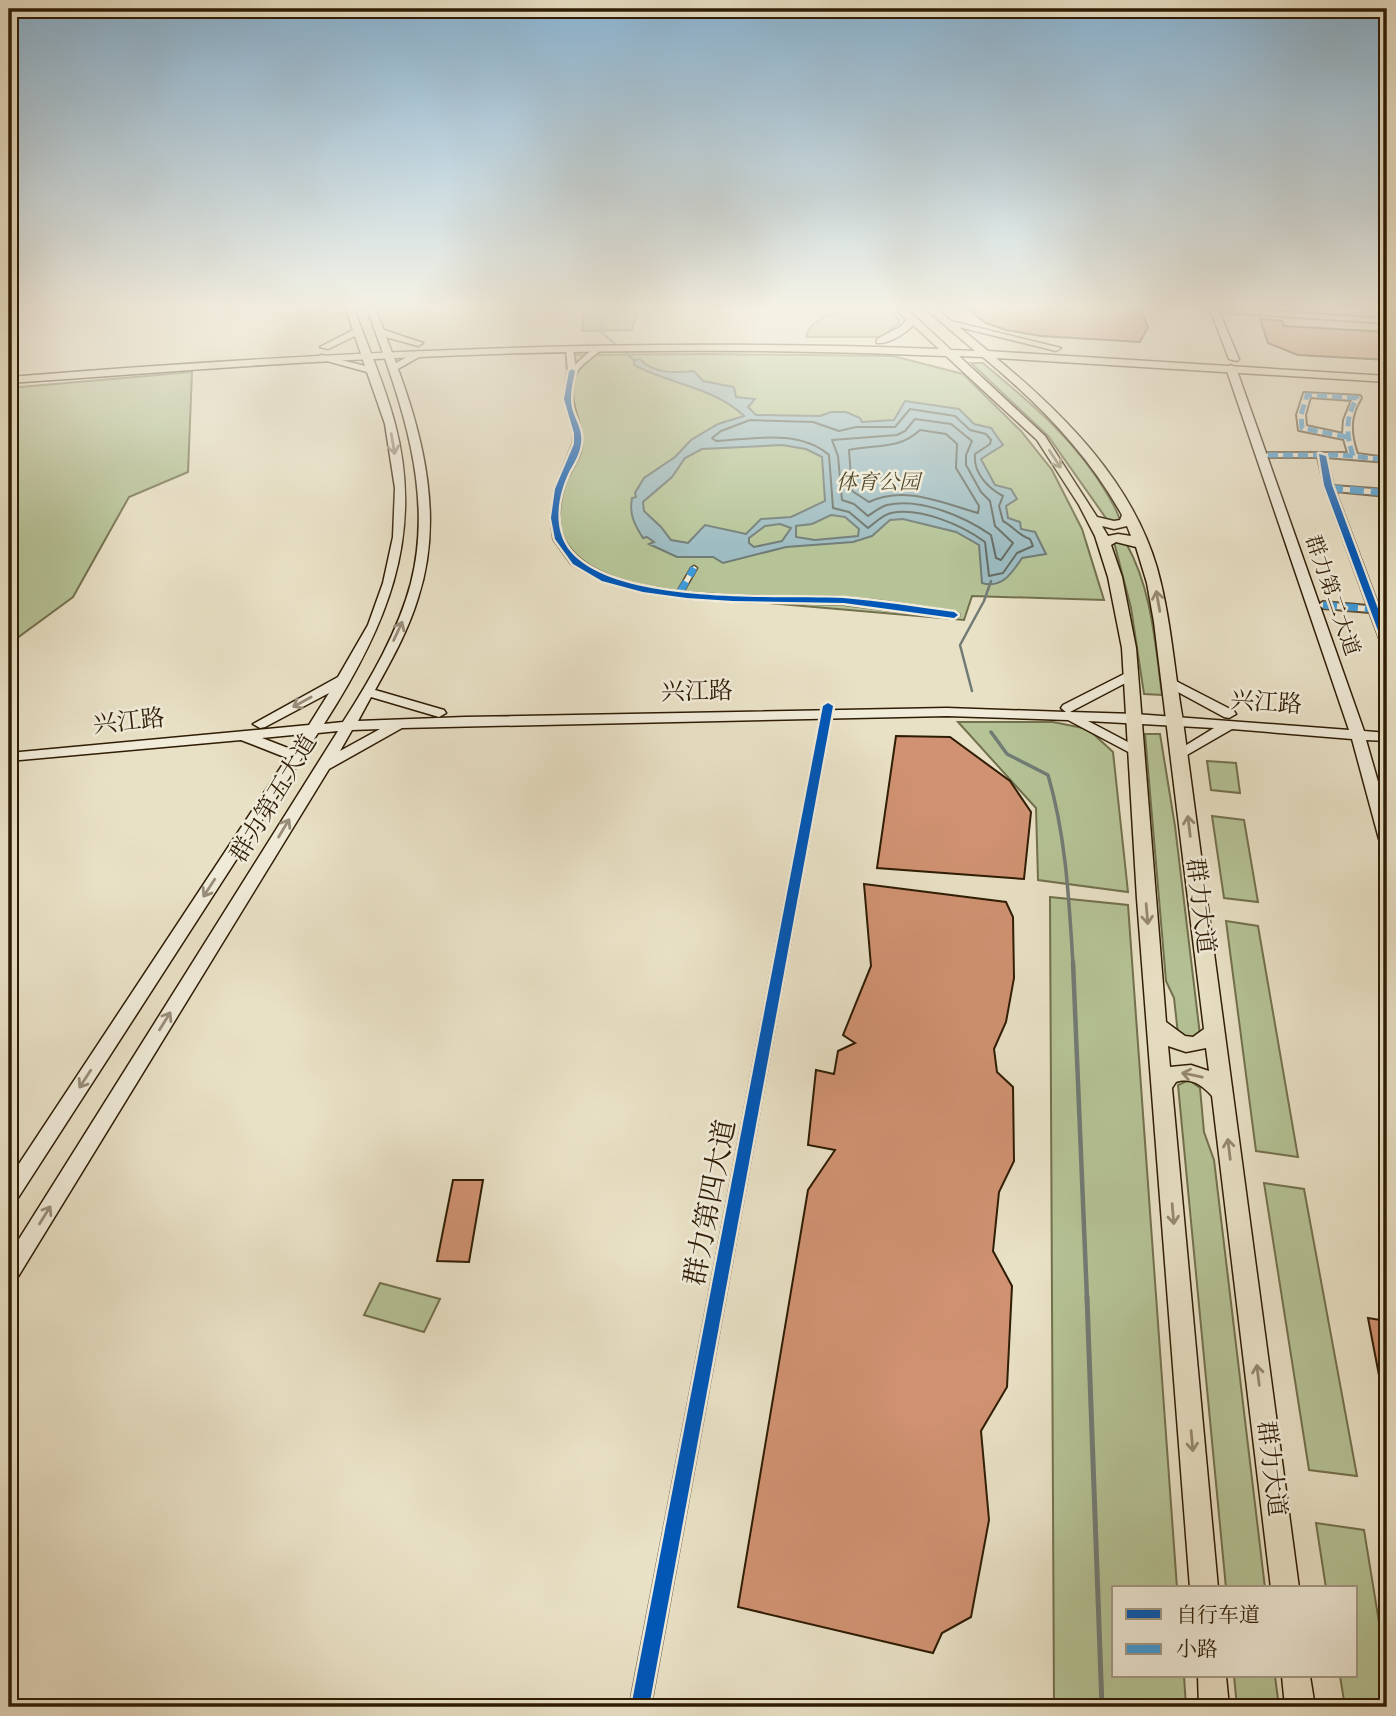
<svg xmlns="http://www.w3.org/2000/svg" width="1396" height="1716" viewBox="0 0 1396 1716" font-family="'Sorts Mill Goudy','Noto Serif SC',serif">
  <rect width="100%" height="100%" fill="#e9e1c6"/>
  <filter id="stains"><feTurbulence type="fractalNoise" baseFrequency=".00286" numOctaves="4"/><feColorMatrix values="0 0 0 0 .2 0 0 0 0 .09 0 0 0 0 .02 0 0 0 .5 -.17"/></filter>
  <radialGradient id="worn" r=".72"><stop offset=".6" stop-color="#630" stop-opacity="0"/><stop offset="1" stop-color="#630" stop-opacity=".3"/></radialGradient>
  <g fill="#b5c396" stroke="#72704d" stroke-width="2">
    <polygon points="585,309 637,309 632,330 582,331"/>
    <path d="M843,309H888L899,319V323L882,337H806C809,321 829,314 843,309Z"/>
    <polygon points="704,354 893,356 963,374 1021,431 1052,470 1082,529 1104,600 972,596 964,620 663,594 620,587 575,564 557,543 560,479 580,452 582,434 571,401 568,355"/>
    <path d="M971,363H983C1031,403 1078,442 1109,497C1113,505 1119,513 1120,522L1108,521L1048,436Z"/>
    <polygon points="192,372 188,472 129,497 73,597 9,644 9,388"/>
    <path d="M1114,542L1126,543C1152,589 1155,643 1162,695L1144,694L1131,608Z"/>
    <polygon points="958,722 1053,722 1088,729 1113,752 1128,892 1038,880 1036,808"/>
    <polygon points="1145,734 1160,734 1175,826 1200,1035 1189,1038 1178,1034 1174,998 1166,981"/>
    <polygon points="1207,761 1236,763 1240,793 1211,790"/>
    <polygon points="1212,816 1244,820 1258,902 1224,898"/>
    <polygon points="1050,897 1128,905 1177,1588 1114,1588 1114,1676 1184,1676 1186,1707 1054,1707"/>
    <polygon points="1226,921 1258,926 1298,1157 1256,1151"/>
    <polygon points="1189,1080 1200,1088 1204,1132 1214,1160 1265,1588 1226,1588 1178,1085"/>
    <polygon points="1264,1183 1304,1189 1357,1476 1309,1470"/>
    <polygon points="380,1283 440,1299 424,1332 364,1315"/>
    <polygon points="1316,1523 1364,1530 1387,1671 1387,1707 1345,1707 1340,1676 1356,1676 1356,1588 1326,1588"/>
    <polygon points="1234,1676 1275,1676 1279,1707 1237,1707"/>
  </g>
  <path fill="#9dbbc0" stroke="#717b75" stroke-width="2" fill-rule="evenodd" d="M640,359C653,374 676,373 694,371L703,381L734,387L736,397L755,399L748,407L756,415L820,416L831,412H846L860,418L862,422L894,420L905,401L959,409L974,424L991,428L1003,445L981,459L995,485L1011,489L1017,499L1006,506L1008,518L1020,522L1021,529L1035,532L1046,554L1022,558C1012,573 1002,589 982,583L979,545L956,532L903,519L890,520L872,536L853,542L786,547L723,563L713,557H677L649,544L654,542L647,537L643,538C634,524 629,514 632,498L636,497L635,493L644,478L675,457L691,440L718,424L744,416C714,387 669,384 634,365V360ZM782,445L806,449L822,457L825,501L791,517L761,519L746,534L705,525L688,543L671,540L661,527L644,511L643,502L672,477L685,458L702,449ZM831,515L845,517L859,529L858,536L815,540L796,537V526L812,524ZM780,524L791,528L782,541L754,547L749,543V538L765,526Z"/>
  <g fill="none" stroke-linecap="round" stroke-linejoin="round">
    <g stroke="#666c62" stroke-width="2">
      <path d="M910,409L955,416L970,430L986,434L991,440L990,444L975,454C973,473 988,488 1003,496L999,506L1003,521C1014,527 1018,535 1030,539L1033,546L1017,553L1003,573L989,576L985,542C962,525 920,507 891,513C882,515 875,523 868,528L849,512L833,508L829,455C799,429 752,439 716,441L712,438L721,431L750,420L813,422L839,431L856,427H895Z"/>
      <path d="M915,419L951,424L972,441L966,455V465L981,492L990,501L995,526L1013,543L1001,560L996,558L991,535C965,517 920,497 887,505C880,507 874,512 868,516L854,504L842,500L838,456L832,440L897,435L905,431Z"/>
      <path d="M920,430L946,434L957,444L956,468L979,506L978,513C942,503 905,485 869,502L852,491L849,450C876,444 899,450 920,430Z"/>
    </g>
    <polyline stroke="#717b75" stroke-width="2" points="612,309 602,321 601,332 635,361"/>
    <polyline stroke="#717b75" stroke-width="2.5" points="972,691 960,645 984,601 991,581"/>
    <path stroke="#717b75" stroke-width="3.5" d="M991,732L1007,754L1048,775C1066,836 1069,900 1073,964"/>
    <polyline stroke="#717b75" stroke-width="4.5" points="1073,962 1087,1299"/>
    <polyline stroke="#717b75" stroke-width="5" points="1087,1297 1102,1707"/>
  </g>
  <g fill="#d09272" stroke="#2e1c04" stroke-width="2">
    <polygon points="967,309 1140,309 1148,327 1140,342 1041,336 1006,330 986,323"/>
    <polygon points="1260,319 1282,321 1284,326 1387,332 1387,360 1298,355 1268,343"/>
    <polygon points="896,736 950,737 1010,781 1031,812 1024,879 877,868"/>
    <polygon points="864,884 1006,902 1013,917 1014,978 1006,1022 994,1049 997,1072 1013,1087 1014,1161 999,1192 993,1251 1012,1286 1007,1387 981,1431 989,1520 971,1617 942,1633 933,1653 738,1607 808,1190 835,1150 808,1145 816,1070 834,1074 838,1051 855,1043 843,1035 871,966"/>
    <polygon points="453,1180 483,1180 469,1262 437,1261"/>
    <polygon points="1368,1318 1387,1321 1387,1396 1383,1396"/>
  </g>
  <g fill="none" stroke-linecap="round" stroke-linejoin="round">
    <defs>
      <polygon id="pedestrian" points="694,566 697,568 682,594 681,595 677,595 676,594 691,568"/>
      <g id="minor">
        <polygon points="1205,309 1237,309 1387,319 1387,323 1208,311"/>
        <path d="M566,347L573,349L575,365L595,347L602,349C594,356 584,362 578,370C574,374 574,380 573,385C568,409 587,428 580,452C577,460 572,468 568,476C560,493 555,520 563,538C596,609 776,594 843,598C880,600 917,607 954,612L959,615L954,618L844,604L733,601L687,598L643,592L602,581L572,564L554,539L551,518L555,489L573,444L574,433L564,399L568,371Z"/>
        <path d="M1304,393L1360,396L1361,398C1349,417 1350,433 1357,454L1387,458V462L1326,457L1333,486L1387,490V496L1335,491L1378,606L1387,607V613L1380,612L1387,631V647L1382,644L1370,612L1323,608L1318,605L1323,602L1368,606L1325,488L1318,457H1268L1264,455L1268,453H1348L1344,439L1299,430L1297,415ZM1310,397L1352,400L1344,420L1343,434L1306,426L1305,415Z"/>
        <polygon points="1384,404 1387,404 1387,432 1384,432 1380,423"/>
        <polygon points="828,703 833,706 650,1707 630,1707 823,706"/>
      </g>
      <g id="secondary">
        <path d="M346,309H354C368,347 385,385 395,424C425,538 385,629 324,724L343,722C370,680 398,632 411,583C435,489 399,396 367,309H375L384,330L423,343L418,346L386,337L396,363L418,351L426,353L398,369C425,442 443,522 418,598C408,631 391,661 375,690L444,710L446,713L439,717L371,697L358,721L465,717L947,708L1066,712L1061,708L1063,705L1130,671L1137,675L1135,678L1070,712L1135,714L1349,730L1226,368L1231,365L1236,368L1364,731L1387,733V741L1366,740L1387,813V844L1379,839L1352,739L1232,729L1180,759L1173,755L1175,752L1214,728L1088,721L1141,749L1143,752L1141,755L1136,756L1068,720L947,716L402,728L329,769L16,1280L9,1282V1255L338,731L318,733L16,1201L9,1203V1179L287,758L241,740L9,761V753L309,725L329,693L265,727L260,728L253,724L338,677L368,625L383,583L393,537L395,488L385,424L367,372L316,358L321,355L365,366L355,336L328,349L320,347L353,330ZM380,729L340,751L352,730ZM303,734L293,750L262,738Z"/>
        <polygon points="1210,309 1218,309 1239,359 1237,361 1229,359"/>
        <polygon points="1170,678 1234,711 1236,714 1229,718 1224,717 1165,685 1163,682"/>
      </g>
      <g id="primary">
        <path d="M896,309H907L951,350L975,351L926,309H937L951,321L1061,348L1056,351L959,327L988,351L1387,376V382L996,358C1064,414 1132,482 1157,568C1171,618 1174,670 1183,721L1299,1588H1271L1212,1096C1202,1085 1191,1077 1176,1082L1172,1088L1218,1588H1190L1137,899L1122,648L1108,577L1095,536L1079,505L1037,440L946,356C755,348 564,349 374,359C252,364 130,375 9,383V377C318,352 628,337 939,349L913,325C905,334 889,344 877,343V339L900,327L907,320ZM959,356L983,357C1038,403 1087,452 1122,515L1120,520L1114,521L1097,517L1045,436ZM1102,526L1114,529L1127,526L1131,536L1118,534L1108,536ZM1116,542L1136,547L1147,583L1154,622L1204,1029L1193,1037L1185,1036L1166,1022L1136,648L1122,577L1111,545ZM1168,1046L1186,1052L1206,1048L1209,1071L1191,1065L1170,1067Z"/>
        <polygon points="1198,1676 1226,1676 1229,1707 1199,1707"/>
        <polygon points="1282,1676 1310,1676 1315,1707 1285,1707"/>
      </g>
    </defs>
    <use href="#pedestrian" stroke="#5d4d34" stroke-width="3"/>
    <use href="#minor" stroke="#5d4d34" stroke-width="4"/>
    <use href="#secondary" stroke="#2e1c04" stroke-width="3"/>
    <use href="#primary" stroke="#2e1c04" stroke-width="3"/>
    <use href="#pedestrian" fill="#f1ecda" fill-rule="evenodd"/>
    <use href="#minor" fill="#f1ecda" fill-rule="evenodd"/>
    <use href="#secondary" fill="#f1ecda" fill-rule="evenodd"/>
    <use href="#primary" fill="#e9e1c6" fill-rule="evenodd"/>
    <g stroke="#3d9bdd" stroke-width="5" stroke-dasharray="10 5" stroke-linecap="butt">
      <polyline points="1387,406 1384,423 1387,430"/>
      <path d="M1347,437L1302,428L1301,415L1307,395L1357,398C1345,418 1346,434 1353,456"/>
      <polyline points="1268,455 1342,455 1387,460"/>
    </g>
    <g stroke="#3d9bdd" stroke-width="7" stroke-dasharray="14 7" stroke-linecap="butt">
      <polyline points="1329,488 1387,493"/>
      <polyline points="679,594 694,568"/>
      <polyline points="1323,605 1387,610"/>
    </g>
    <defs>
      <g id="cycleway">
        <path d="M572,369L575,371C573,383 569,395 572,408C575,420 583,430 581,443C580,454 574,463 569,472C560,491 555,514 561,534C583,609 781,595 843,598C880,601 917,607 954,612L958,615L954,618L844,603L733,601L687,598L643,592L602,581L573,564L555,539L551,518L555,489L574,444V433L564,399L569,371Z"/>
        <polygon points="1319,454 1326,456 1332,485 1387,633 1387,647 1383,644 1324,485"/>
        <polygon points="828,703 833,706 649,1707 631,1707 823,706"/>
      </g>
    </defs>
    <use href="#cycleway" stroke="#f1ecda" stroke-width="5"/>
    <use href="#cycleway" fill="#0057b8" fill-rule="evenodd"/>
  </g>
  <defs><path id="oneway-shaft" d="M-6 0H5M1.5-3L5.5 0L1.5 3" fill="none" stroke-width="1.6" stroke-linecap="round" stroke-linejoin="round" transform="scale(1.75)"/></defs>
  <g stroke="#998e7a">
    <use href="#oneway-shaft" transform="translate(393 444) rotate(80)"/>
    <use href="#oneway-shaft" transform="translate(398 631) rotate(-65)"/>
    <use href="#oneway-shaft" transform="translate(302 702) rotate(151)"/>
    <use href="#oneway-shaft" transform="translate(284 828) rotate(-59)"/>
    <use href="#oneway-shaft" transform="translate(209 888) rotate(123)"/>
    <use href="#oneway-shaft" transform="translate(165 1021) rotate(-58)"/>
    <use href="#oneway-shaft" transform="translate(85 1079) rotate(123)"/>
    <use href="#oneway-shaft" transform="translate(45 1215) rotate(-58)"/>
  </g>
  <g stroke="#95886f">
    <use href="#oneway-shaft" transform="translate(1055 459) rotate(57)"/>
    <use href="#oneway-shaft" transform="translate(1158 601) rotate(-100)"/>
    <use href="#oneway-shaft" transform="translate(1189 826) rotate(-97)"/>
    <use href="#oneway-shaft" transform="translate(1147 914) rotate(85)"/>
    <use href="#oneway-shaft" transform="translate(1192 1075) rotate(-168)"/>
    <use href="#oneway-shaft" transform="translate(1229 1149) rotate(-97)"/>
    <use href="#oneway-shaft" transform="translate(1173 1214) rotate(85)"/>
    <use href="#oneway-shaft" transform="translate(1258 1375) rotate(-97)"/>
    <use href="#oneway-shaft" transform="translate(1192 1441) rotate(85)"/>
  </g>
  <linearGradient id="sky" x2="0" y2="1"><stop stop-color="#8ab7d8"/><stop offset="0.56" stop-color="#f5f2e5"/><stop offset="1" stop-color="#f5f2e5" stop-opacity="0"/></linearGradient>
  <rect width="1396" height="549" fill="url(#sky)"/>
  <g text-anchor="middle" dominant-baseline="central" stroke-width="5" stroke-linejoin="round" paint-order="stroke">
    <g font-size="21" font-style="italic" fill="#564e30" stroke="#f1ecda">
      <text x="878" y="484">体育公园</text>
    </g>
    <g font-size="21" fill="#2e1c04" stroke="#f1ecda">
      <text transform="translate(1331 596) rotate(71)">群力第二大道</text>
    </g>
    <g font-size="24" fill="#2e1c04" stroke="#f1ecda">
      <text transform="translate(697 693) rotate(-1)">兴江路</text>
      <text transform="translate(1266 704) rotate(4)">兴江路</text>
      <text transform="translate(129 723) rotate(-6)">兴江路</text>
      <text transform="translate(275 799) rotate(-59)">群力第五大道</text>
      <text transform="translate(1199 906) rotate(83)">群力大道</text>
      <text transform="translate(1270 1469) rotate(83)">群力大道</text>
    </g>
    <g font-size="28" fill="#2e1c04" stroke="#f1ecda">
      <text transform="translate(712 1203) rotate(-79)">群力第四大道</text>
    </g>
  </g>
  <rect width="1396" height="1716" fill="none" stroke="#e9e1c6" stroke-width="35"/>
  <rect x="10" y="10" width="1375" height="1695" fill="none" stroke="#2e1c04" stroke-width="3.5"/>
  <rect x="18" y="18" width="1361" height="1681" fill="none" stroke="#2e1c04" stroke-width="2"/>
  <rect x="1112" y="1586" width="245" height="91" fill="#f1ecda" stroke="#a39984" stroke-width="2"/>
  <rect x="1126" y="1609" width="35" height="10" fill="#0057b8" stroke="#a39984" stroke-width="2"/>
  <text x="1176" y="1622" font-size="21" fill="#2e1c04">自行车道</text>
  <rect x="1126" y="1644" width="35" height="10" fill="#3d9bdd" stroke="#a39984" stroke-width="2"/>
  <text x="1176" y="1656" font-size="21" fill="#2e1c04">小路</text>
  <rect width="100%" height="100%" filter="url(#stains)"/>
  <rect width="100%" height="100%" fill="url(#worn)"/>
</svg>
